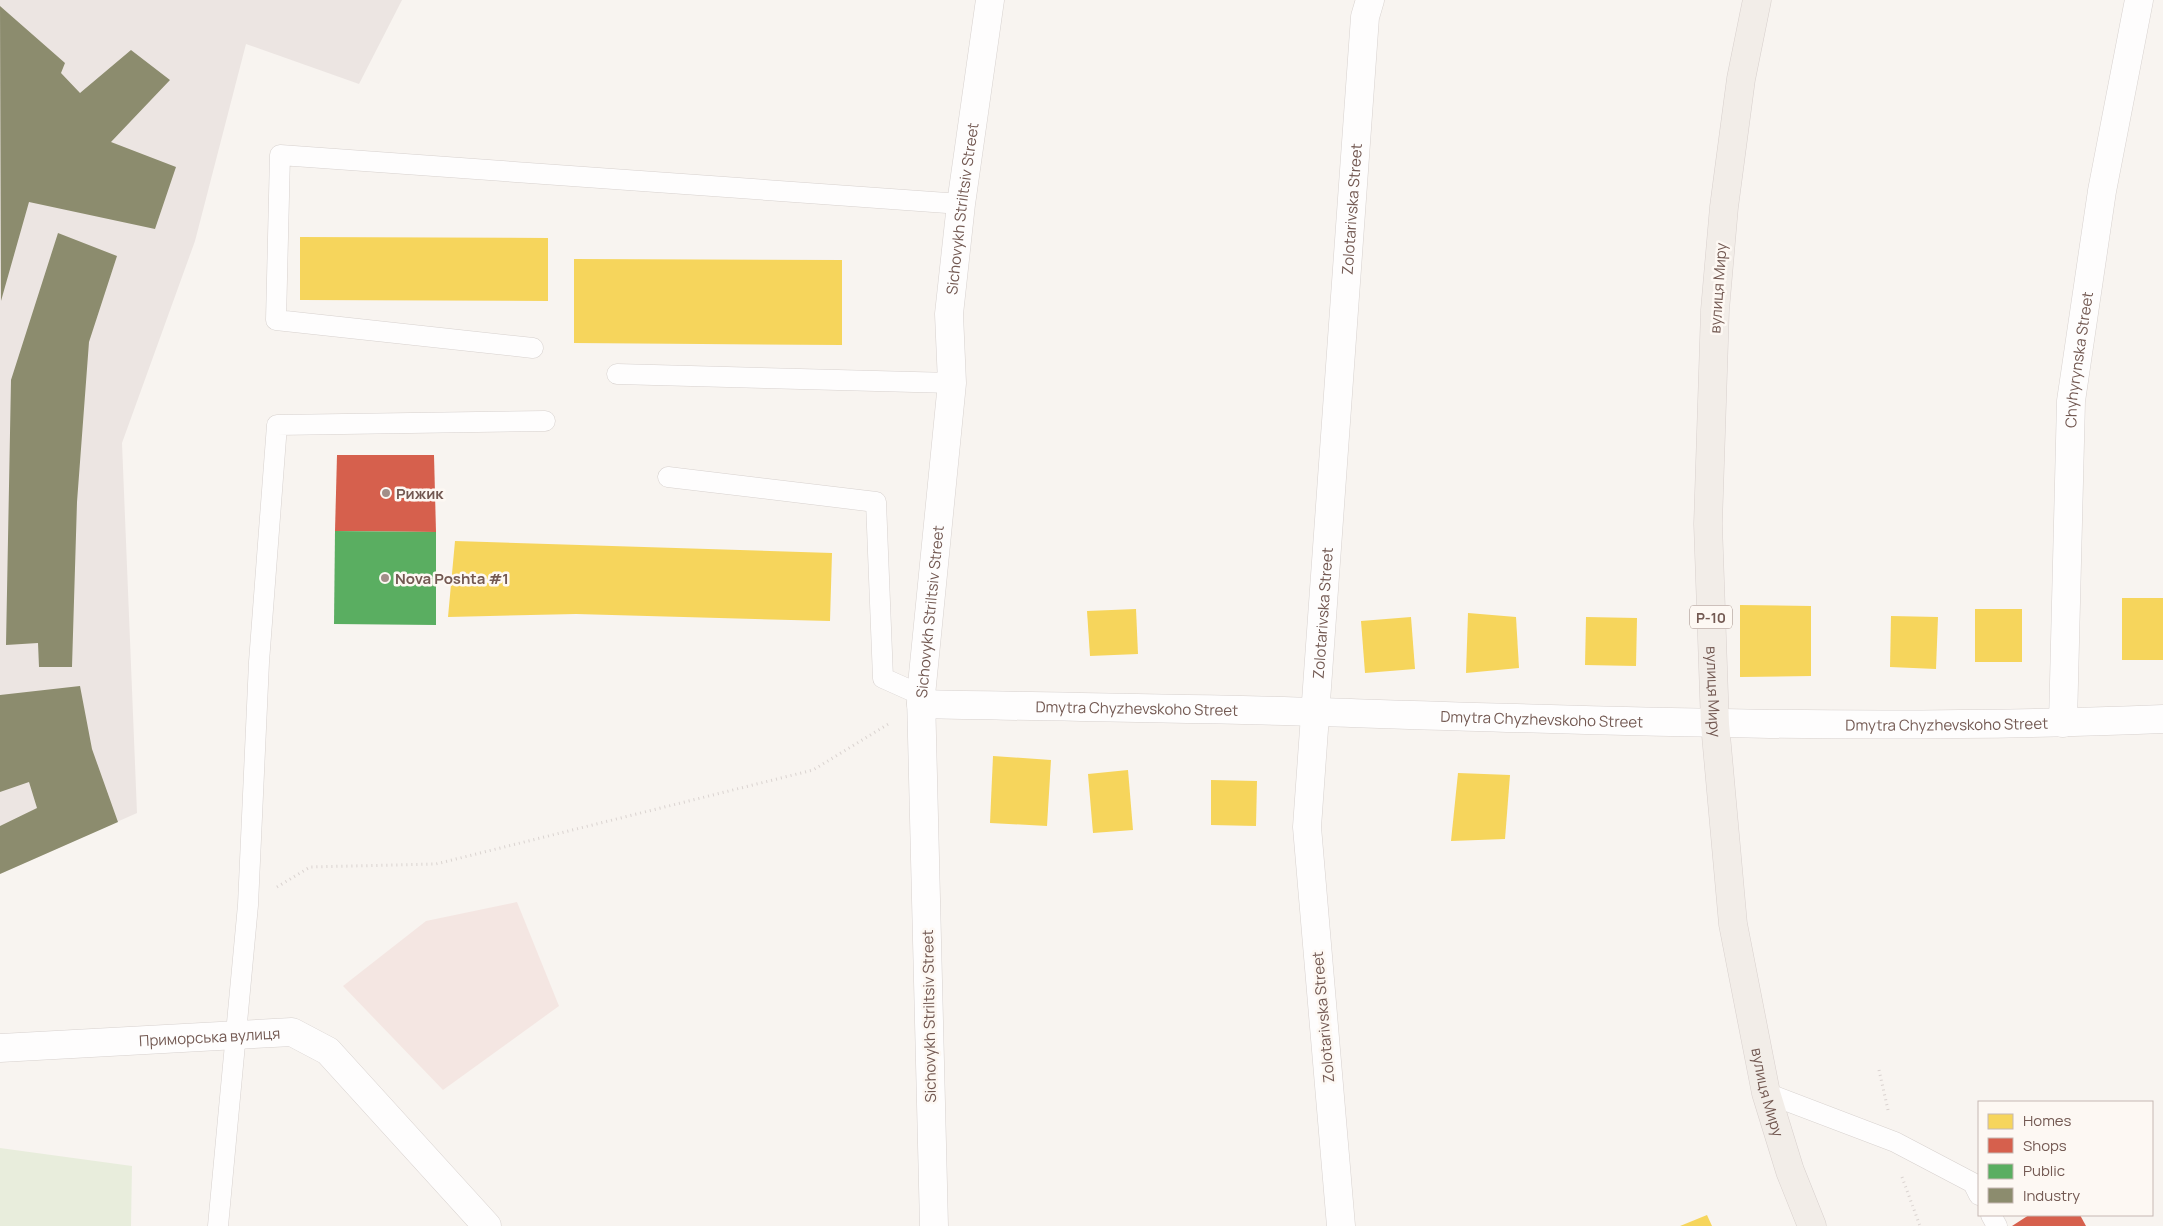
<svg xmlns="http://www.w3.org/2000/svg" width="2163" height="1226" viewBox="0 0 2163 1226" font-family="Manrope,sans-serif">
  <rect width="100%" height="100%" fill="#f8f4f0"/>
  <polygon fill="#f4e6e2" points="517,902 559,1006 443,1090 343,986 426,921"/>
  <polygon fill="#ece5e2" points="0,0 402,0 359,84 246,44 195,241 122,443 137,813 0,874"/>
  <polygon fill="#e8eddc" points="0,1148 132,1166 131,1226 0,1226"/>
  <g fill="#f6d55c">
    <polygon points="300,237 548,238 548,301 300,300"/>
    <polygon points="574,259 842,260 842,345 574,343"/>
    <polygon points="455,541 832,553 830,621 576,614 448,617"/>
    <rect x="2122" y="598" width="41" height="62"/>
    <polygon points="1740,605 1811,606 1811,676 1740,677"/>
    <polygon points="1136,609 1138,654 1090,656 1087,611"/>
    <rect x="1975" y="609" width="47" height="53"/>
    <polygon points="1468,613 1516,617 1519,668 1466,673"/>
    <polygon points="1891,616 1938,617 1936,669 1890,667"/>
    <polygon points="1411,617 1415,669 1365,673 1361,621"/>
    <polygon points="1586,617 1637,618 1636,666 1585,665"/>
    <polygon points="993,756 1051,760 1047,826 990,823"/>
    <polygon points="1128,770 1133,830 1093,833 1088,774"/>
    <polygon points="1458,773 1510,775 1505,839 1451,841"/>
    <polygon points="1211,780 1257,781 1256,826 1211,825"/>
    <polygon points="1707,1215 1712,1226 1680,1226"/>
  </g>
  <g fill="#d6604d">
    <polygon points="337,455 434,455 436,532 335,531"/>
    <polygon points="2029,1215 2080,1215 2086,1226 2012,1226"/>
  </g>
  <polygon fill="#5aae61" points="335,531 436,532 436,625 334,624"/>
  <g fill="#8c8c6e">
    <polygon points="0,6 65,63 61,73 80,93 131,50 170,80 111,142 176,167 155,229 29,202 1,301"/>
    <polygon points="58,233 117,256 89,342 77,502 72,667 39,667 38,643 6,645 11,380"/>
    <polygon points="80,686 92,749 118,822 0,874 0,826 37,808 29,782 0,792 0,695"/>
  </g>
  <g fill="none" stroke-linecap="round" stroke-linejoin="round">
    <defs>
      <g id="service">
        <polyline points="533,348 276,320 280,155 961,204"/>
        <polyline points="617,374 952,383"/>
        <polyline points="668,477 876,502 883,678 921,695"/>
        <polyline points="1766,1093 1895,1142 1973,1183 1979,1195"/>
        <polyline points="1991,1215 1997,1226"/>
        <polyline points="218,1226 248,905 259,662 277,425 545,421"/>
      </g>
      <g id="minor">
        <path id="s1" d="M921,704C1054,707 1187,708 1321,712C1601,721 1882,731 2163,719"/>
        <path id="s2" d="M2063,723L2071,401L2102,191L2139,0"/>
        <path id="s3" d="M934,1226L921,695L952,383L949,314L961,204L990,0"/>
        <path id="s4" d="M1341,1226L1307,827L1365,17L1370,0"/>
      </g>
      <g id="tertiary">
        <path id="s5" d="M0,1048L292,1032L328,1051L487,1226"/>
      </g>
      <g id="primary">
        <path id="s6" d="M1757,0L1741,79L1724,207L1715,310L1708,524L1715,724L1733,924L1766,1093L1790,1171L1812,1226"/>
      </g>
    </defs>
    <use href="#service" stroke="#d7d1ce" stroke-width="21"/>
    <use href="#minor" stroke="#d7d1ce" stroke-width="29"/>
    <use href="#tertiary" stroke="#d7d1ce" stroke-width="29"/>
    <use href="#primary" stroke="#d8d0cd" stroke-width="29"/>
    <g stroke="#dad3d0" stroke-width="3" stroke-dasharray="1 4" stroke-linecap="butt">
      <polyline points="277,887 310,867 436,864 813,770 890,723"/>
      <polyline points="1879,1070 1888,1110"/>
      <polyline points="1902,1177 1920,1226"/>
    </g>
    <use href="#service" stroke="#fefdfd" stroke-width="20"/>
    <use href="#minor" stroke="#fefdfd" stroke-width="28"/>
    <use href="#tertiary" stroke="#fefdfd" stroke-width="28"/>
    <use href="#primary" stroke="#f2ede8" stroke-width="28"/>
  </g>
  <g fill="#a28f89" stroke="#fdf8f3" stroke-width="2">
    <circle cx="386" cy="493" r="5"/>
    <circle cx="385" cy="578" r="5"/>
  </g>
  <g text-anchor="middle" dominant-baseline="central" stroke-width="5" stroke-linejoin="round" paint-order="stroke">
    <rect fill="#fdf8f3" stroke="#9c8982" stroke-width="1" x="1690" y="605.5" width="42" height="23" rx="4"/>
    <g font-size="14" font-weight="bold" fill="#735952">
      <text x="1711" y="617">Р-10</text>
    </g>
    <g font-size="15" fill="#735952" stroke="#fdf8f3">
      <text stroke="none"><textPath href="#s3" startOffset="1020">Sichovykh Striltsiv Street</textPath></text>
      <text stroke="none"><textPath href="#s4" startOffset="1020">Zolotarivska Street</textPath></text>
      <text transform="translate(1718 288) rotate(-86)">вулиця Миру</text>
      <text stroke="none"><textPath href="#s2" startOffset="364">Chyhyrynska Street</textPath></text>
      <text stroke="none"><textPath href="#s3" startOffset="615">Sichovykh Striltsiv Street</textPath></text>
      <text stroke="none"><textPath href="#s4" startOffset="615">Zolotarivska Street</textPath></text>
      <text stroke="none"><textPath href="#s6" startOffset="695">вулиця Миру</textPath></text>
      <text stroke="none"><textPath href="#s1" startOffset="216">Dmytra Chyzhevskoho Street</textPath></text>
      <text stroke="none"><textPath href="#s1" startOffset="621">Dmytra Chyzhevskoho Street</textPath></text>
      <text stroke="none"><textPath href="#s1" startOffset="1026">Dmytra Chyzhevskoho Street</textPath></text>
      <text transform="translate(929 1016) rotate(-91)">Sichovykh Striltsiv Street</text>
      <text transform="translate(1323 1017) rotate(-95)">Zolotarivska Street</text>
      <text stroke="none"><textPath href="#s5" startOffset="210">Приморська вулиця</textPath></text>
      <text stroke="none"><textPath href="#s6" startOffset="1100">вулиця Миру</textPath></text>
    </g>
    <g font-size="15" font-weight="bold" fill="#735952" stroke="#fdf8f3" text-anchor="start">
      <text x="396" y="493">Рижик</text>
      <text x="395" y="578">Nova Poshta #1</text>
    </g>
  </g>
  <rect x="1978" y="1101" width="175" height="115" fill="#fdf8f3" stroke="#c6b8b3"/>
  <rect x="1988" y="1114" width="25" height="15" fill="#f6d55c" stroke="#c6b8b3"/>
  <text x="2023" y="1126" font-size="15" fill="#735952">Homes</text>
  <rect x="1988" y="1138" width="25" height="15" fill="#d6604d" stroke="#c6b8b3"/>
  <text x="2023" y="1151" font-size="15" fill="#735952">Shops</text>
  <rect x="1988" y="1164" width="25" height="15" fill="#5aae61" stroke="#c6b8b3"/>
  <text x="2023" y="1176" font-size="15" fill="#735952">Public</text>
  <rect x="1988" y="1188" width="25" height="15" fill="#8c8c6e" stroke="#c6b8b3"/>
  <text x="2023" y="1201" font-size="15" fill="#735952">Industry</text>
</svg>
